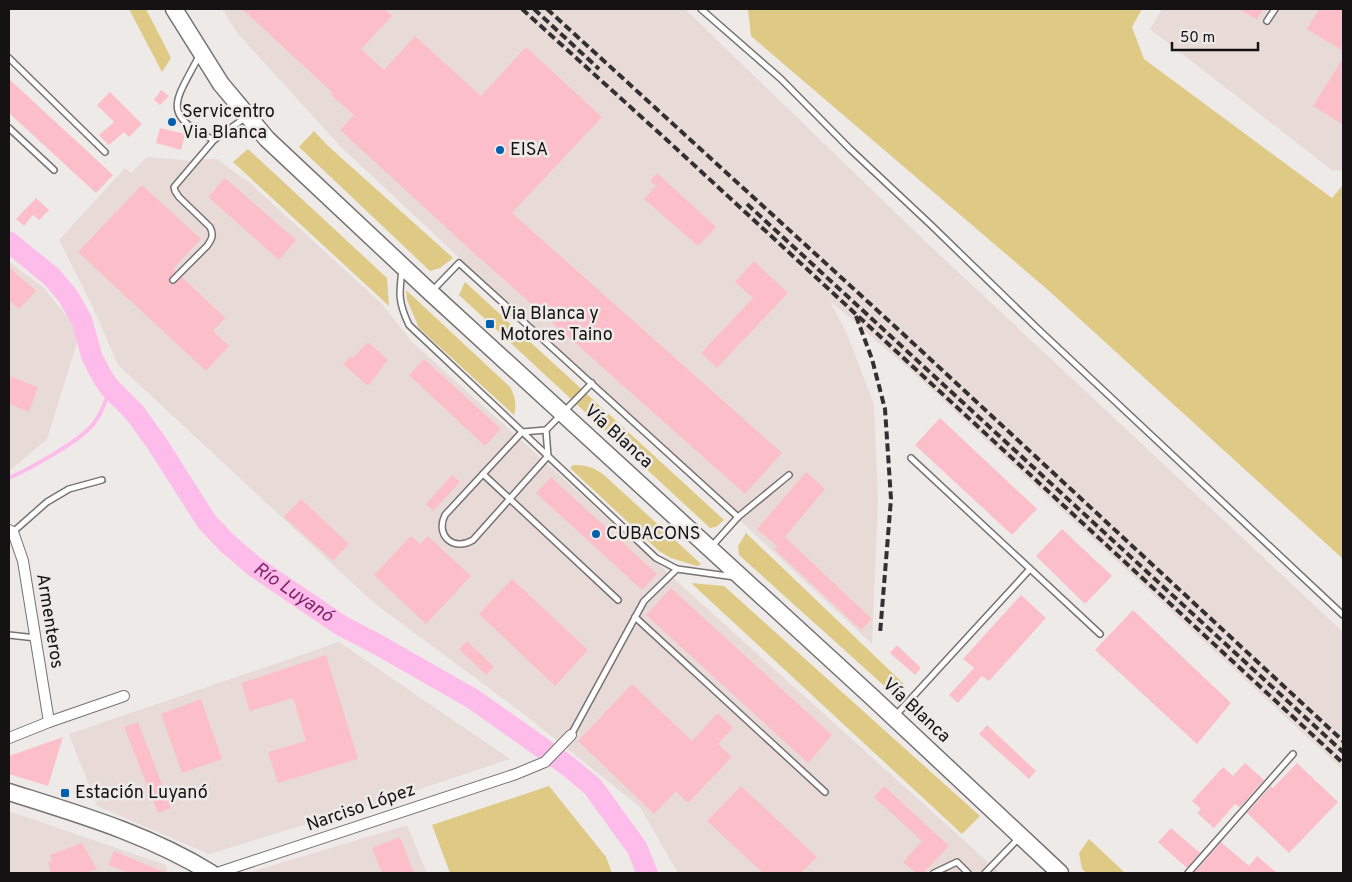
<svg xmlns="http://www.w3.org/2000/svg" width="1352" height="882" viewBox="0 0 1352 882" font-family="Overpass,sans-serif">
  <rect width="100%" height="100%" fill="#eeeae8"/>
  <g fill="#e8dbd7">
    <polygon points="222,9 685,9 926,242 1343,632 1343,770 908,368 830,301 848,336 874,405 878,501 872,644 341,147 238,34"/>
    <polygon points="1162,9 1343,9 1343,170 1333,171 1150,29"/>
    <polygon points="147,157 193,161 204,159 217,159 251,184 383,305 410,340 1000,873 678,873 640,807 525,715 374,603 118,365 91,303 59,240 125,168 131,173"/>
    <polygon points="9,262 43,287 80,333 47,439 9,471"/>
    <polygon points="339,642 510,759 387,800 209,854 97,806 69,734"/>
    <polygon points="9,811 166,865 168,873 9,873"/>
    <polygon points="407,825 427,873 250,873 251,872"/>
  </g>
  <g fill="#dfca85">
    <polygon points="129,9 146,9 171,58 162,72"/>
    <polygon points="748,9 1142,9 1132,27 1144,59 1332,198 1343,185 1343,559 1048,290 751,36"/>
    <polygon points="314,131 327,145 453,258 440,268 430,271 299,147"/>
    <polygon points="248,149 387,278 389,306 233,162"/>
    <polygon points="465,282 724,520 716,527 710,528 459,295"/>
    <path d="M406,290L510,387C515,397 517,404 514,415L419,328L407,300Z"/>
    <path d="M573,465C586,465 593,467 604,475L701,564L697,566L671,558L659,551L570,468Z"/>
    <polygon points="746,533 905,685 891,692 739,555 738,546"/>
    <polygon points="691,583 724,586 980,816 962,834"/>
    <polygon points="549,786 606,857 612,873 450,873 432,825"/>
    <polygon points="1089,839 1124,872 1126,873 1087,873 1082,869 1079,853"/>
  </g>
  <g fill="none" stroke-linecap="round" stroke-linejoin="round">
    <path stroke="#fdbcea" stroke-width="4" d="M9,478C29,469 81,441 94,423C102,413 106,401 110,388"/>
    <path stroke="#fdbcea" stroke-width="21" id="s1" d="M9,242L52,277L68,296L82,321L92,357L103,378L110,388L135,413L156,442L207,522L227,543L255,567L342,626L375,643L473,699L568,766L593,787L637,848L647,873"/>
  </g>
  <g fill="#fcbfca">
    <polygon points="242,9 384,9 392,16 361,49 384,70 415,36 481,96 526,47 602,117 512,213 782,453 745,494 475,254 340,130 354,115 331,95 333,93"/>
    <polygon points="1239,9 1263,9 1257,20"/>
    <polygon points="1319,9 1343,9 1343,51 1307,29"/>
    <polygon points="1343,58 1343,125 1313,106"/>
    <polygon points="9,79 113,175 96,193 9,113"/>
    <polygon points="161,90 169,96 160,105 154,100"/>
    <polygon points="110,92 142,124 129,137 124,132 109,145 99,135 114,122 97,105"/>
    <polygon points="160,128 185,134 181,150 156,143"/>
    <polygon points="657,173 716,227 698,246 644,199 656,186 650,181"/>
    <polygon points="225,178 296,240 279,260 208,197"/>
    <polygon points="142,185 201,239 174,268 175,271 169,281 170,283 174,284 182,277 225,318 213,331 229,346 206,371 78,252"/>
    <polygon points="36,198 49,210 39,220 33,215 24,226 16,219"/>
    <polygon points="754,261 788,293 717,368 701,353 753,298 735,282"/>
    <polygon points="9,267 36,291 19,309 9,300"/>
    <polygon points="368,342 388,360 368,386 343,364 351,356 353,358"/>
    <polygon points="424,359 501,429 485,446 409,375"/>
    <polygon points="9,376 38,387 29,412 9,404"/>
    <polygon points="940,418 1037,509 1012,535 915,445"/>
    <polygon points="806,472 825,489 785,537 872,619 861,630 774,549 777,546 757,529"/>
    <polygon points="452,475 460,482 433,511 426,504"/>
    <polygon points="551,477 657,574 642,590 536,493"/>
    <polygon points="301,499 349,544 333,561 284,517"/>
    <polygon points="1062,529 1112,576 1085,604 1036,556"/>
    <polygon points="411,536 420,544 428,536 471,576 426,624 374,575"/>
    <polygon points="512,579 588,650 555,686 479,614"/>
    <polygon points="671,588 832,735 808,763 646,615"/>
    <polygon points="1021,595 1046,618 989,681 982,676 958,703 949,695 974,668 963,659"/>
    <polygon points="1133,610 1231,703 1197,744 1095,650"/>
    <polygon points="467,641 494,667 486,675 459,649"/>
    <polygon points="897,645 921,668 915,675 890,653"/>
    <polygon points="326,655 358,759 278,783 268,752 306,741 293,698 250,711 241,683"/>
    <polygon points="632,684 692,741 718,713 733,728 718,744 732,757 688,803 676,791 654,814 578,741"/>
    <polygon points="201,699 222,759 182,773 161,714"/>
    <polygon points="138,722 171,808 158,813 124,727"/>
    <polygon points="987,725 1036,771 1029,779 979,734"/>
    <polygon points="63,737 48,786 9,774 9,756"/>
    <polygon points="1245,763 1264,780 1240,807 1235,804 1214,828 1197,813 1201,809 1192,801 1223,767 1233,776"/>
    <polygon points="1297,763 1338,802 1289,853 1247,813 1271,786 1273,788"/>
    <polygon points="741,786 817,857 801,873 763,873 707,821"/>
    <polygon points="884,786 949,846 923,873 916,873 903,862 922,841 874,797"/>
    <polygon points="1171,828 1200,853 1187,868 1158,842"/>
    <polygon points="400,837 414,873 382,873 372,848"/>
    <polygon points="1221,842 1249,866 1257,856 1277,873 1194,873"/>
    <polygon points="82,843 97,869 87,873 51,873 48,862 52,861 50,855"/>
    <polygon points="114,851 166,873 129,873 108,865"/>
  </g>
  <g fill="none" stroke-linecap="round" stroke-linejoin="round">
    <defs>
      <g id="service">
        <polyline points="701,9 781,79 850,149 931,225 1038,329 1343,615"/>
        <polyline points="1267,21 1275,9"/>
        <path d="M199,56C176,101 159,114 214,140L246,117"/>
        <polyline points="9,58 105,152"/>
        <polyline points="9,128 54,170"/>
        <path d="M402,270C399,294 398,302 409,325L656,558L677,569L735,577"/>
        <path d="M173,280L207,246C212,239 214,235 210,227L179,197L175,191L174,187L214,140"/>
        <polyline points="433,290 459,263 738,517"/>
        <path d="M546,430L548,456L473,540C453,552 435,535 445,515L522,432Z"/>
        <polyline points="546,430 592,383"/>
        <polyline points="911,458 1100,634"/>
        <polyline points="483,474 618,600"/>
        <polyline points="13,532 47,502 69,489 102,480"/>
        <polyline points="712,546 738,517 789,475"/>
        <polyline points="635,617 825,792"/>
        <polyline points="9,635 36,638"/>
        <polyline points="896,715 1030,569"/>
        <polyline points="571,735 644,601 677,569"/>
        <polyline points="934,873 957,862 968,873"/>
        <polyline points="985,873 1019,838"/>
        <polyline points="1188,873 1293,754"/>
      </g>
      <g id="minor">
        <polyline points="9,530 13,532 23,561 49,722"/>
        <polyline points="9,738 49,722 124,696"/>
        <polyline points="217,873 516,774 545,762 571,735"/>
      </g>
      <g id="primary">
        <polyline points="174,9 221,84 267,139 430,292 872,697 1060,873"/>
        <path d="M9,792C78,814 148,834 211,873"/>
      </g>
    </defs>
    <use href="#service" stroke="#777372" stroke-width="8"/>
    <use href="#minor" stroke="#777372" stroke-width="12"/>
    <use href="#primary" stroke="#777372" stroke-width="19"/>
    <use href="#service" stroke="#fff" stroke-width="5"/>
    <use href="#minor" stroke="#fff" stroke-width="10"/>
    <use href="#primary" stroke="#fff" stroke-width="16"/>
    <g stroke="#323030" stroke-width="4" stroke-dasharray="8 4" stroke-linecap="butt">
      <polyline points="522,9 668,141 1343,763"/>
      <polyline points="534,9 599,69"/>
      <polyline points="547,9 901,332 1343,741"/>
      <polyline points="747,204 1343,752"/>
      <polyline points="856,316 872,359 885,409 891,499 880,634"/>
    </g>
  </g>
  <g fill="#0060ad" stroke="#eeeae8" stroke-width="2">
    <circle cx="172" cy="122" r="5"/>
    <circle cx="500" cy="150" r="5"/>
    <rect x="485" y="319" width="10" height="10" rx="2.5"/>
    <circle cx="596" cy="534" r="5"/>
    <rect x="60" y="788" width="10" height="10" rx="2.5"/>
  </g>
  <g text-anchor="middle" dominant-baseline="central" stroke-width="5" stroke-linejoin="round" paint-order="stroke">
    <g font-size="18" fill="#141212" stroke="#eeeae8" text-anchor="start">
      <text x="182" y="112">Servicentro<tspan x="182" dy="21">Via Blanca</tspan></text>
      <text x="510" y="150">EISA</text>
      <text x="500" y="314">Via Blanca y<tspan x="500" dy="21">Motores Taino</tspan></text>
      <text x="606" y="534">CUBACONS</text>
      <text x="75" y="793">Estación Luyanó</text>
    </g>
    <g font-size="18" fill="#141212" stroke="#eeeae8">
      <text transform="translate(618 437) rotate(42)">Vía Blanca</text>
      <text transform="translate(49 621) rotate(81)">Armenteros</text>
      <text transform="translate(916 711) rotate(43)">Vía Blanca</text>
      <text transform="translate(361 808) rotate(-19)">Narciso López</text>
    </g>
    <g font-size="19" font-style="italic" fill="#7f246b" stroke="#eeeae8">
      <text stroke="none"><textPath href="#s1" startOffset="460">Río Luyanó</textPath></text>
    </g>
  </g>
  <rect width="1352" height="882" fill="none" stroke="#141212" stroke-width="20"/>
  <path d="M1172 42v8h86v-8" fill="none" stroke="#141212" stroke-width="2.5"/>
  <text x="1180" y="42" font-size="15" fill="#141212" stroke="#eeeae8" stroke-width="4" paint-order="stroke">50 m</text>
</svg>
